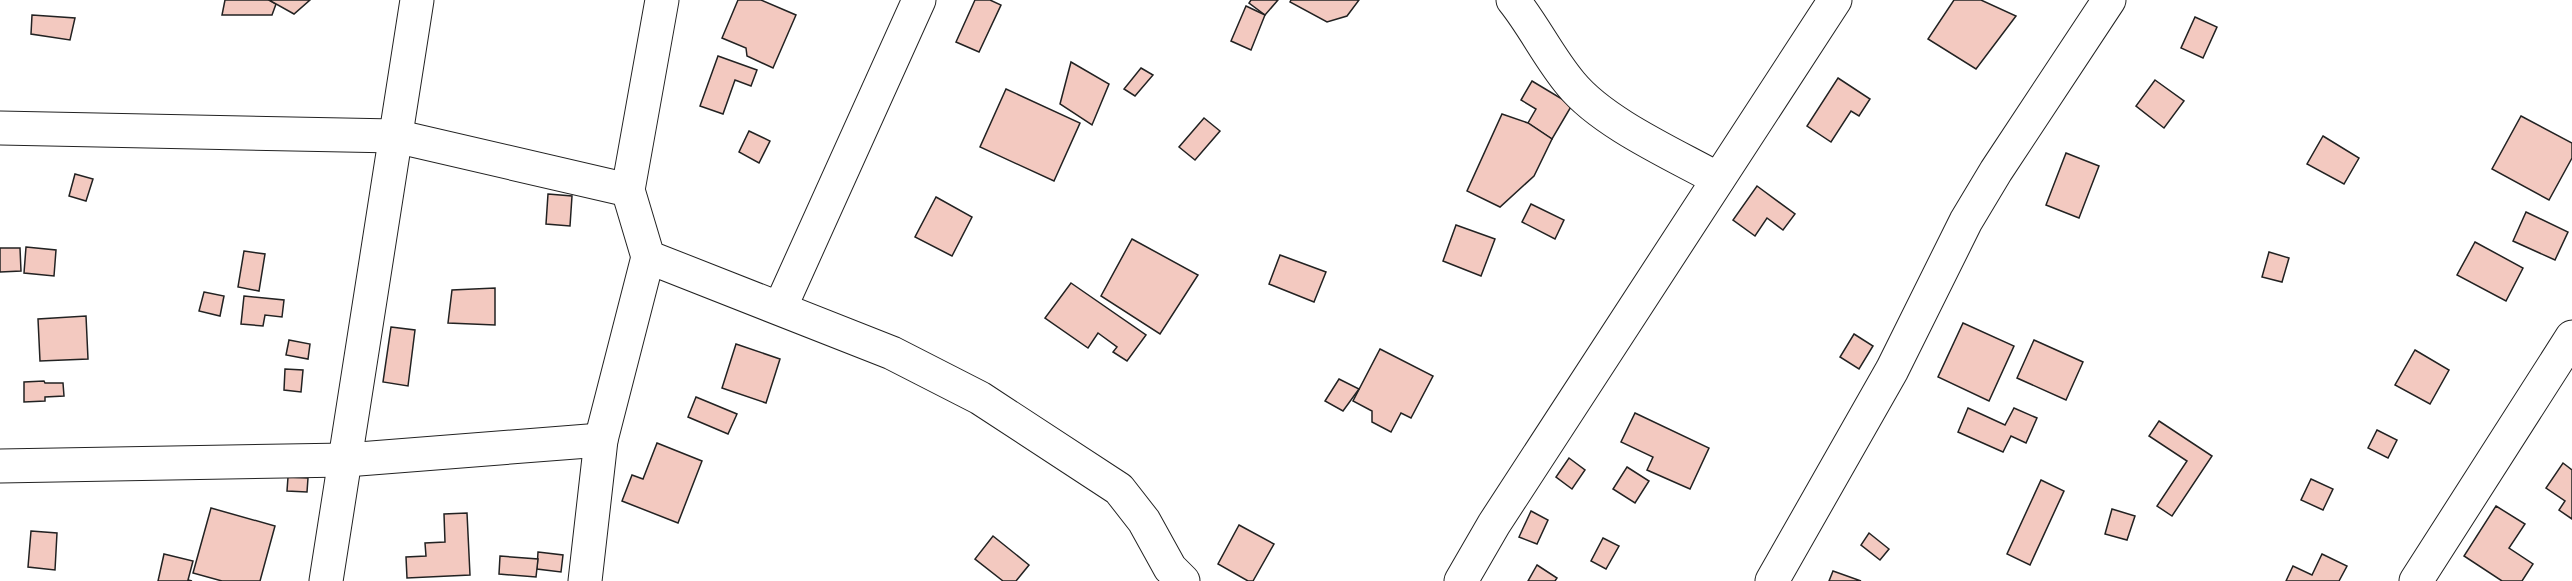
<svg xmlns="http://www.w3.org/2000/svg" width="2572" height="581" viewBox="0 0 2572 581" font-family="Jost,sans-serif">
  <rect width="100%" height="100%" fill="#fff"/>
  <g fill="#f3c9c0" stroke="#222" stroke-width="1.5">
    <polygon points="225,0 269,0 276,4 272,15 222,15"/>
    <polygon points="269,0 310,0 294,14"/>
    <polygon points="738,0 761,0 796,15 773,68 747,56 746,48 722,38"/>
    <polygon points="975,0 990,0 1001,5 979,52 956,42"/>
    <polygon points="1251,0 1278,0 1265,15 1249,3"/>
    <polygon points="1291,0 1359,0 1347,16 1327,22 1290,2"/>
    <polygon points="1954,0 1981,0 2016,16 1976,69 1928,39"/>
    <polygon points="1246,6 1265,15 1251,50 1231,41"/>
    <polygon points="32,15 75,18 70,40 31,34"/>
    <polygon points="2195,17 2217,27 2203,58 2181,48"/>
    <polygon points="718,56 757,70 751,86 735,80 723,114 700,106"/>
    <polygon points="1071,62 1109,84 1092,125 1060,104"/>
    <polygon points="1141,68 1153,75 1135,96 1124,89"/>
    <polygon points="1838,78 1870,99 1859,116 1851,111 1831,142 1807,126"/>
    <polygon points="2155,80 2184,101 2164,128 2136,106"/>
    <polygon points="1532,81 1572,105 1552,139 1528,123 1536,109 1521,100"/>
    <polygon points="1006,89 1080,123 1054,181 980,147"/>
    <polygon points="1502,114 1528,123 1552,139 1534,176 1500,207 1467,191"/>
    <polygon points="2521,116 2572,143 2572,158 2549,200 2492,169"/>
    <polygon points="1204,118 1220,131 1195,160 1179,147"/>
    <polygon points="749,131 770,141 759,163 739,152"/>
    <polygon points="2323,136 2359,158 2344,184 2307,164"/>
    <polygon points="2066,153 2099,166 2079,218 2046,205"/>
    <polygon points="75,174 93,179 86,201 69,196"/>
    <polygon points="1757,186 1795,214 1783,230 1767,218 1755,236 1733,220"/>
    <polygon points="548,194 572,196 570,226 546,224"/>
    <polygon points="936,197 972,217 952,256 915,237"/>
    <polygon points="1531,204 1564,220 1555,239 1522,222"/>
    <polygon points="2526,212 2568,232 2555,260 2513,241"/>
    <polygon points="1456,225 1495,239 1481,276 1443,261"/>
    <polygon points="1132,239 1198,275 1160,334 1101,296"/>
    <polygon points="2475,242 2523,268 2506,301 2457,275"/>
    <polygon points="26,247 56,250 54,276 24,273"/>
    <polygon points="0,248 20,248 21,271 0,272"/>
    <polygon points="244,251 265,254 259,291 238,287"/>
    <polygon points="2269,252 2289,258 2282,282 2262,277"/>
    <polygon points="1280,255 1326,272 1314,302 1269,284"/>
    <polygon points="1071,283 1146,335 1127,361 1113,352 1117,347 1098,333 1088,348 1045,318"/>
    <polygon points="495,288 495,325 448,323 452,290"/>
    <polygon points="204,292 224,296 220,316 199,311"/>
    <polygon points="244,296 284,300 282,317 265,315 263,326 241,324"/>
    <polygon points="86,316 88,359 40,361 38,319"/>
    <polygon points="1963,323 2014,346 1989,401 1938,377"/>
    <polygon points="391,327 415,330 408,386 383,382"/>
    <polygon points="1854,334 1873,346 1859,369 1840,357"/>
    <polygon points="289,340 310,344 308,359 286,355"/>
    <polygon points="2034,340 2083,362 2066,400 2017,378"/>
    <polygon points="736,344 780,359 766,403 722,388"/>
    <polygon points="1380,349 1433,376 1411,418 1401,413 1391,432 1372,422 1372,411 1353,401"/>
    <polygon points="2415,350 2449,370 2430,404 2395,385"/>
    <polygon points="285,369 303,370 301,392 284,390"/>
    <polygon points="1339,379 1359,389 1343,411 1325,401"/>
    <polygon points="44,381 45,383 63,383 64,396 45,397 45,401 24,402 24,382"/>
    <polygon points="696,397 737,414 728,434 688,417"/>
    <polygon points="1968,408 2005,425 2014,408 2037,418 2026,443 2011,436 2003,452 1958,432"/>
    <polygon points="1635,413 1709,448 1690,489 1647,470 1653,457 1621,442"/>
    <polygon points="2159,421 2212,456 2172,516 2157,506 2187,461 2149,436"/>
    <polygon points="2377,430 2397,440 2388,458 2368,448"/>
    <polygon points="657,443 702,461 678,523 622,501 632,475 643,479"/>
    <polygon points="1569,458 1585,470 1572,489 1556,477"/>
    <polygon points="2563,463 2572,470 2572,519 2559,510 2565,501 2546,488"/>
    <polygon points="1627,467 1649,481 1635,503 1613,489"/>
    <polygon points="288,477 308,478 307,492 287,491"/>
    <polygon points="2311,479 2333,489 2323,510 2301,500"/>
    <polygon points="2041,480 2064,491 2030,565 2007,554"/>
    <polygon points="2496,506 2525,524 2509,548 2533,564 2522,581 2502,581 2464,556"/>
    <polygon points="211,508 275,526 260,581 222,581 193,573"/>
    <polygon points="2112,509 2135,516 2127,540 2105,534"/>
    <polygon points="1531,511 1548,520 1537,544 1519,537"/>
    <polygon points="467,513 470,575 407,578 406,557 426,556 425,543 445,542 444,514"/>
    <polygon points="1239,525 1274,544 1253,581 1248,581 1218,564"/>
    <polygon points="31,531 57,533 55,570 28,567"/>
    <polygon points="1869,533 1889,549 1880,560 1861,545"/>
    <polygon points="993,536 1029,565 1016,581 1003,581 975,559"/>
    <polygon points="1603,538 1619,546 1606,569 1591,561"/>
    <polygon points="538,552 563,555 561,572 537,569"/>
    <polygon points="164,554 193,561 188,580 192,581 158,581"/>
    <polygon points="2322,554 2347,566 2339,581 2286,581 2293,566 2312,575"/>
    <polygon points="500,556 538,559 536,577 499,574"/>
    <polygon points="1537,565 1557,578 1555,581 1528,581"/>
    <polygon points="1833,571 1861,581 1829,581"/>
  </g>
  <g fill="none" stroke-linecap="round" stroke-linejoin="round">
    <defs>
      <g id="street">
        <path d="M1513,0C1534,26 1549,58 1571,84C1603,123 1673,154 1718,179"/>
        <polyline points="0,128 395,136 628,190 648,257 892,353 980,398 1119,489 1144,521 1170,568 1183,581"/>
        <polyline points="628,190 662,0"/>
        <polyline points="780,308 919,0"/>
        <polyline points="0,466 346,460 601,440"/>
        <polyline points="326,581 417,0"/>
        <polyline points="585,581 601,440 648,257"/>
        <polyline points="1461,581 1494,524 1835,0"/>
        <polyline points="1772,581 1892,370 1966,221 1996,171 2109,0"/>
        <polyline points="2416,581 2572,337"/>
      </g>
    </defs>
    <use href="#street" stroke="#222" stroke-width="35"/>
    <use href="#street" stroke="#fff" stroke-width="33"/>
  </g>
</svg>
